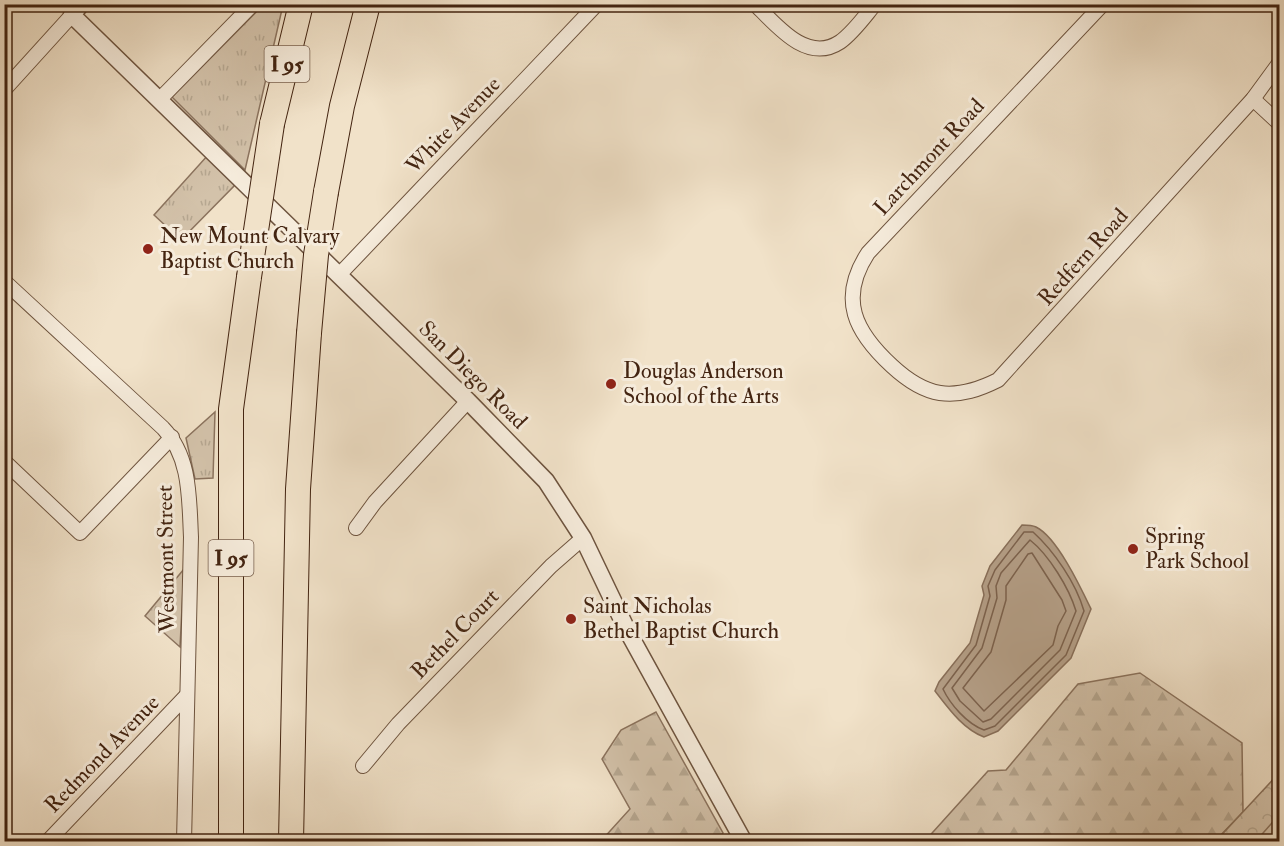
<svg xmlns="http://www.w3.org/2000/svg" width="1284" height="846" viewBox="0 0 1284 846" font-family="'IM FELL Double Pica',serif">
  <defs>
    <pattern id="grass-tufts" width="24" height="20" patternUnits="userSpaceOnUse" patternTransform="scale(1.5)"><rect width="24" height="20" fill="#d3c2aa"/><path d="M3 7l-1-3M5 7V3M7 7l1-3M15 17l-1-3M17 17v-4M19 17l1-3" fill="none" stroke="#b6a791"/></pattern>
    <pattern id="forest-firs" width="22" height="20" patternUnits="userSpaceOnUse" patternTransform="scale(1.5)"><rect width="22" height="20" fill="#d3c2aa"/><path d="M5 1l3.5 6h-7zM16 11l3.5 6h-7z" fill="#b6a791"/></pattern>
    <pattern id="park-crowns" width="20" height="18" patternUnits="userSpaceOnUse" patternTransform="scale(1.5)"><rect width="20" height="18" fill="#d3c2aa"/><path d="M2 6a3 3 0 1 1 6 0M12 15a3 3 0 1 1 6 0" fill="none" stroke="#b6a791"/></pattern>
  </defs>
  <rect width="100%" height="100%" fill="#f1e2c9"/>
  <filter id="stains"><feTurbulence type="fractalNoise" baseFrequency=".00333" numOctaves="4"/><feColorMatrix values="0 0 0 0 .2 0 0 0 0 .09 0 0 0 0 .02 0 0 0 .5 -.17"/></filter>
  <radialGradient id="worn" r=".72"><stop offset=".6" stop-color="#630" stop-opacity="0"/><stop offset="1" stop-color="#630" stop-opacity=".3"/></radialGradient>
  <g fill="url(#grass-tufts)" stroke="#8b735e" stroke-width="1.5">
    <polygon points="264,4 283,5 245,170 172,97"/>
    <polygon points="208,155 235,182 234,186 181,240 154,215"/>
    <polygon points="215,412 213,478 195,479 186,438"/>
    <polygon points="184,569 180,647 145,616"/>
  </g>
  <g fill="url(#forest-firs)" stroke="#8b735e" stroke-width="1.5">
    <polygon points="1140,673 1242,743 1243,812 1215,841 924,842 988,771 1006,770 1078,684"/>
    <polygon points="656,712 723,833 716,841 601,841 630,809 602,759 621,730"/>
  </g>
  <polygon fill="url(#park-crowns)" stroke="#8b735e" stroke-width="1.5" points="1279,773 1279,841 1215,842"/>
  <polygon fill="#d3c2aa" stroke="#8b735e" stroke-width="1.5" points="1279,815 1279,841 1256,841"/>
  <path fill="#b6a18a" stroke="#886f5a" stroke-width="1.5" d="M1022,525C1026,525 1032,525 1036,527C1057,537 1081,588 1091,609L1071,658L998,731L984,737C963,729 949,709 935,691L939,682L970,643L984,595L982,586L990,566Z"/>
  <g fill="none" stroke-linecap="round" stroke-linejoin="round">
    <g stroke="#7c624e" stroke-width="1.5">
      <path d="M1024,532H1033C1054,551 1076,583 1084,611L1066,655L995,726L984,730C967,724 950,704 943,689L976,645L990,596L988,586L995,570Z"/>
      <path d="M1030,540C1049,555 1069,588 1076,611L1060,650L991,719L983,722L960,701L952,688L982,648L997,598L996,586L1001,573Z"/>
      <polygon points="1032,553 1062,600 1066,611 1058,626 1053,645 984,711 963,688 991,652 1006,600 1006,586 1028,554"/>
    </g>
    <defs>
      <g id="minor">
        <path d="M755,4C776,25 807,64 840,42C853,33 865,16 875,4"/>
        <path d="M1103,4L868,253C838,299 855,332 892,366C906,379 921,390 940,393C961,396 980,389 998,380L1253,99L1280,62"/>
        <polyline points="4,90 72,15"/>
        <polyline points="160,99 253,4"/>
        <polyline points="1253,99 1280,124"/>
        <polyline points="339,275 597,4"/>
        <path d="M4,281L163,428C191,457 189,499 191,537L184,842"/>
        <polyline points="4,461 80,533 172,437"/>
        <polyline points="356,528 375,502 468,401"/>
        <polyline points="363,766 398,724 551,566 583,538"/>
        <polyline points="47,842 187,695"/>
      </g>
      <polyline id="tertiary" points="81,4 72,15 468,401 546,481 583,538 627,630 744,842"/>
      <g id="motorway">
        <polyline points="272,124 301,4"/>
        <polyline points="326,192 342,106 368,4"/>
        <polyline points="231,842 231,409 249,277"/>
        <polyline points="291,842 298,489 309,333"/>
      </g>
    </defs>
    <use href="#minor" stroke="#6e543f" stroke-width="16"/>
    <use href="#tertiary" stroke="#6e543f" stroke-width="19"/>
    <use href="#motorway" stroke="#432411" stroke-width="26"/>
    <use href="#minor" stroke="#f6ecdc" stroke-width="14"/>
    <use href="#tertiary" stroke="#f6ecdc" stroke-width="16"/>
    <use href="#motorway" stroke="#f1e2c9" stroke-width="24"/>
    <defs>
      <g id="motorway-bridge">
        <polyline points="249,277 272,124"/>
        <polyline points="309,333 316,255 326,192"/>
      </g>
    </defs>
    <use href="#motorway-bridge" stroke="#432411" stroke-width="26" stroke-linecap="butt"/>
    <use href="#motorway-bridge" stroke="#f1e2c9" stroke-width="24"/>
  </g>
  <g fill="#8f2418" stroke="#f6ecdc" stroke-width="2">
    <circle cx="148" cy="249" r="6"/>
    <circle cx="611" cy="384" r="6"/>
    <circle cx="1133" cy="549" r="6"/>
    <circle cx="571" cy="619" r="6"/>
  </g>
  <g text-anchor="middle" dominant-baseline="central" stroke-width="6" stroke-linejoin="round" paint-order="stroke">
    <g fill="#f6ecdc" stroke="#79604e" stroke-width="1.5">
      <rect x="264.5" y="46" width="45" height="36" rx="4.5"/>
      <rect x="208.5" y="540" width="45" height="36" rx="4.5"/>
    </g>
    <g font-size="21" font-weight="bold" fill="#432411">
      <text x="287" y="64">I 95</text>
      <text x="231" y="558">I 95</text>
    </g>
    <g font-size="22" fill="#432411" stroke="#f6ecdc">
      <text transform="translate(453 125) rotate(-46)">White Avenue</text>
      <text transform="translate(929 157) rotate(-47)">Larchmont Road</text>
      <text transform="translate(1083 257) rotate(-48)">Redfern Road</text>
      <text transform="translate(473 375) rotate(45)">San Diego Road</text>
      <text transform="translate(166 559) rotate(-91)">Westmont Street</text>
      <text transform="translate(455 634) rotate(-46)">Bethel Court</text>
      <text transform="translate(102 754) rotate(-46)">Redmond Avenue</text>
    </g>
    <g font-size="22" fill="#432411" stroke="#f6ecdc" text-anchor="start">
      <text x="160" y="236">New Mount Calvary<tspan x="160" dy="25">Baptist Church</tspan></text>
      <text x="623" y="371">Douglas Anderson<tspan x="623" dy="25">School of the Arts</tspan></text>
      <text x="1145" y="536">Spring<tspan x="1145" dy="25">Park School</tspan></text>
      <text x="583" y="606">Saint Nicholas<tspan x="583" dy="25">Bethel Baptist Church</tspan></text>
    </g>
  </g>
  <rect width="1284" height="846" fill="none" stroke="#f1e2c9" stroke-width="24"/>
  <rect x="6" y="6" width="1272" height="834" fill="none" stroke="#432411" stroke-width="3"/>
  <rect x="12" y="12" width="1260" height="822" fill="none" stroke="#432411" stroke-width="1.5"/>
  <rect width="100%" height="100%" filter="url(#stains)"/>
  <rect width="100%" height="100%" fill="url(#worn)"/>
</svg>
